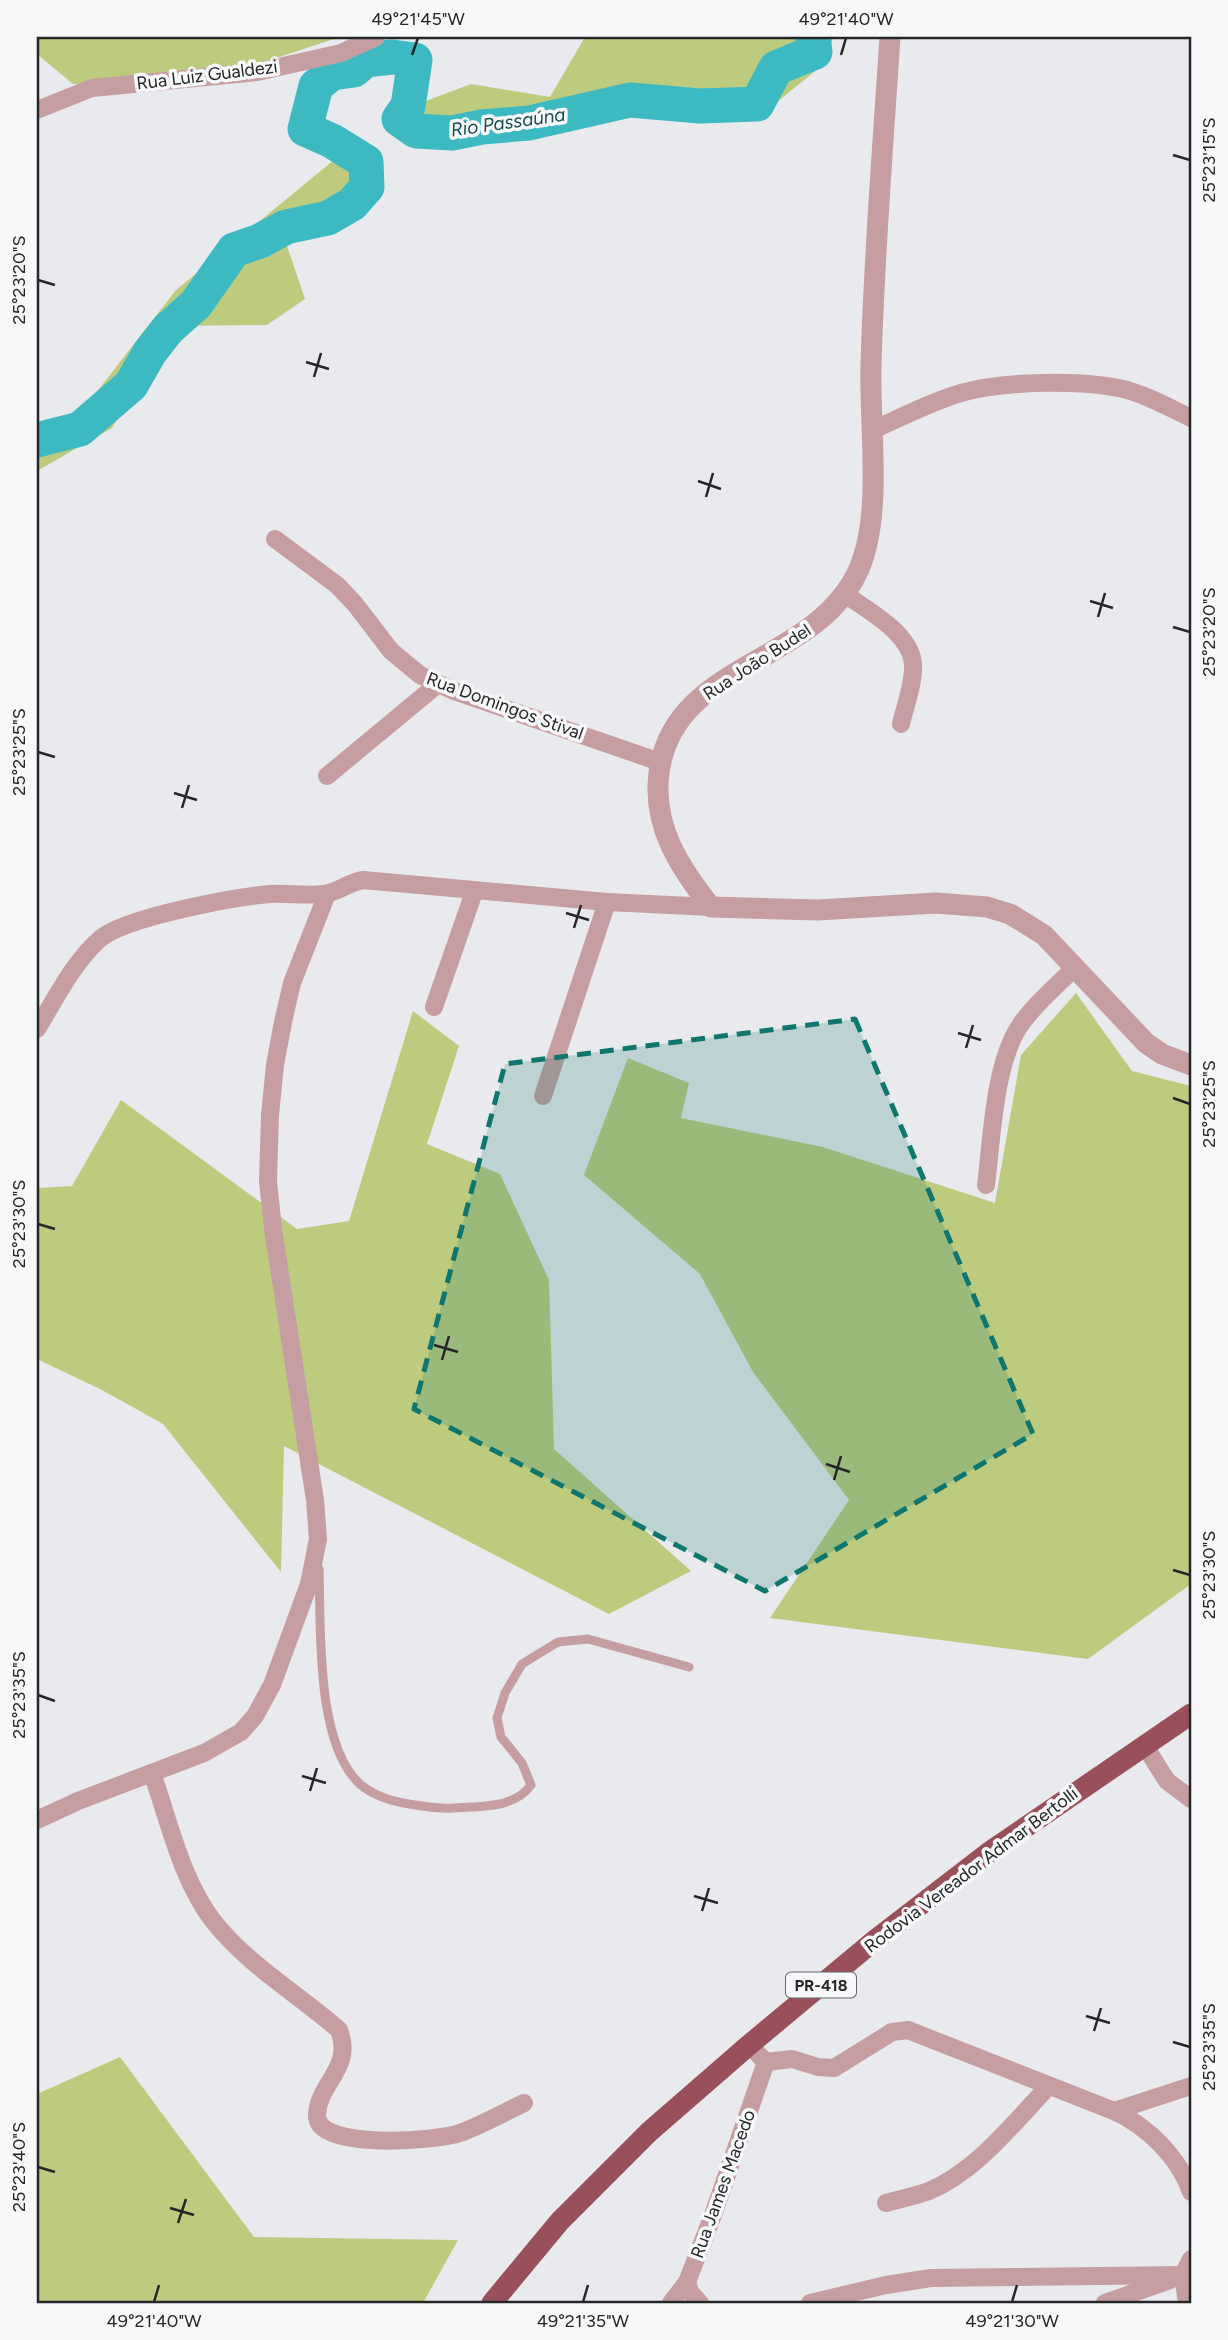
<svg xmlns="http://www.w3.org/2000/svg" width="1228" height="2340" viewBox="0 0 1228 2340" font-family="Figtree,sans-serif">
  <rect width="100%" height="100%" fill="#e9eaed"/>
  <g fill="#bdcb7f">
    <polygon points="37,37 340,37 206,81 73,84 37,54"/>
    <polygon points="585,37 834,37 819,68 777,102 609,102 490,133 429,135 418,104 471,84 550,97"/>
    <polygon points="346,150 364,197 285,240 305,299 267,325 172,326 112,428 37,471 37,449 74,421 176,290"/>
    <polygon points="1076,993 1132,1071 1191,1086 1191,1584 1088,1659 770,1618 849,1500 753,1372 700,1274 584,1175 628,1058 689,1083 681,1118 823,1147 995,1203 1021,1055"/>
    <polygon points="413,1011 459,1046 427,1144 500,1174 549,1280 554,1449 691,1571 609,1614 284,1446 281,1572 163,1424 102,1390 37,1359 37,1188 72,1186 121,1100 297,1229 349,1221"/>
    <polygon points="120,2057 254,2237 458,2240 423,2303 37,2303 37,2094"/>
  </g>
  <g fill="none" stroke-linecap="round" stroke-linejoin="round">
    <polyline stroke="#3db9c2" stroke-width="35" points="37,440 80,429 131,385 150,352 168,329 196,304 234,250 260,241 286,227 328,218 352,204 367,187 366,162 332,141 305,129 316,86 332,73 354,70 365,60 392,57 415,60 408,106 399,119 416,131 452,133 482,127 529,123 630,100 700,106 757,104 776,68 815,52 813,37"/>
    <path stroke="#c69ea1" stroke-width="9" d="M319,1569C321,1626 315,1745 361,1785C377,1798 396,1802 415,1805C428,1807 440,1809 453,1808C480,1806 514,1809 531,1785L522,1763L501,1737L497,1718L505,1693L522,1664L558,1642L588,1639L689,1667"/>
    <g stroke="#c69ea1" stroke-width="18">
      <polyline points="37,110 92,88 257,72 341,53 376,37"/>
      <path d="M871,431C900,418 930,402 961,393C1002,381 1085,379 1127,390C1149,396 1170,408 1191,418"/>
      <polyline points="275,539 337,585 355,604 391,651 420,675 454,691 660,762"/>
      <path d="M845,594C868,611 911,633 913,664C914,684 905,706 901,724"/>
      <polyline points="327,776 438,684"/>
      <polyline points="434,1007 474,892"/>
      <path d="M37,1029C56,998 74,961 101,938C127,917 235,897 270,894C288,893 306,896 324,894C337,893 349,882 363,880L607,902L711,907"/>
      <polyline points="543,1096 607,902"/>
      <path d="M986,1185C992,1138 994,1066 1019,1027C1033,1005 1056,987 1074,968"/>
      <polyline points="1145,1746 1167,1781 1191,1799"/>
      <path d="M152,1773C169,1821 182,1882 214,1922C248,1965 298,1994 339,2030C354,2068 318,2083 317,2115C316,2151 437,2141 460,2133C482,2125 503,2113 524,2103"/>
      <polyline points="37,1820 78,1801 204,1753 241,1732 255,1716 272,1685 309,1584 318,1539 315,1500 273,1229 268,1181 270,1115 275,1065 283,1022 292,983 327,894"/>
      <polyline points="749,2045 766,2062 792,2059 818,2067 834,2068 892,2032 908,2030 1114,2111 1191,2086"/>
      <path d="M1114,2111C1147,2126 1179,2157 1191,2192"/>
      <path d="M886,2203C900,2199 915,2196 929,2191C977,2171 1014,2122 1049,2086"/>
      <polyline points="671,2303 687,2282"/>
      <polyline points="700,2303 690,2292 687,2282 713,2215 766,2062"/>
      <polyline points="810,2303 886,2285 931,2278 1183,2275"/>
      <polyline points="1105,2303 1170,2280"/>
      <polyline points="1187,2303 1183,2275 1191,2259"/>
    </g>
    <path stroke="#c69ea1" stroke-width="21" d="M890,37C883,146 874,255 871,365C869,426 883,513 859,569C816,666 673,661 659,773C652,826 680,868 711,907L818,910L936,903L987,907L1010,914L1044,935L1146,1043L1162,1054L1191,1065"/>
    <polyline stroke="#9a505a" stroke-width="21" points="492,2303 560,2221 649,2132 749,2045 875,1940 988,1853 1191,1714"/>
  </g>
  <path fill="#0f766e" fill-opacity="0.2" stroke="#0f766e" stroke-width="5" stroke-dasharray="14 9" stroke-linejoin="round" d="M855,1019L1033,1434L765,1591L414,1409L505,1064Z"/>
  <path fill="none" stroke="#252627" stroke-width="2.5" d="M412,55L418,38M841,55L846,38M1173,155L1190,160M38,280L55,285M306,362L329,369M314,377L321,353M698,481L721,489M706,497L713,473M1090,601L1113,608M1098,617L1105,593M1173,627L1190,632M38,752L55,757M174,793L197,800M182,808L189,785M566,913L589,920M574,928L581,905M958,1033L981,1040M966,1048L973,1025M1173,1098L1190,1104M38,1224L55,1229M434,1345L458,1352M442,1360L449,1336M826,1464L850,1472M834,1480L841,1456M1173,1570L1190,1575M38,1695L55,1701M302,1776L326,1783M310,1791L317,1768M694,1896L718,1903M702,1911L709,1888M1086,2016L1110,2023M1094,2031L1101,2008M1173,2042L1190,2047M38,2167L55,2172M170,2208L194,2215M178,2223L186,2199M154,2302L159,2285M583,2302L588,2285M1012,2302L1017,2285"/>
  <g text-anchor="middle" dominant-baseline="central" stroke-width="7" stroke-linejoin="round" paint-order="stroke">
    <rect fill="#f6f8fa" stroke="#646566" stroke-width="2" x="786" y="1972.5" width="70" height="25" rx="5"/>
    <g font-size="16" font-weight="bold" fill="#252627">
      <text x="821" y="1985">PR-418</text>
    </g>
    <g font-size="18" fill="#252627" stroke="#f6f8fa">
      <text transform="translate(207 75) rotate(-7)">Rua Luiz Gualdezi</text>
      <text transform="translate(757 662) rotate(-33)">Rua João Budel</text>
      <text transform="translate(505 706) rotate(20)">Rua Domingos Stival</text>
      <text transform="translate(971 1870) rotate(-37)">Rodovia Vereador Admar Bertolli</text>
      <text transform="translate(723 2184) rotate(-70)">Rua James Macedo</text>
    </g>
    <g font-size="19" font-style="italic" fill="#184c50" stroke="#f6f8fa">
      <text transform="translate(508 122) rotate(-8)">Rio Passaúna</text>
    </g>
  </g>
  <rect width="1228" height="2340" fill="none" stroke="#f6f8fa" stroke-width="77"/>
  <rect x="38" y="38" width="1152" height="2264" fill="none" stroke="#252627" stroke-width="2.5"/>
  <g font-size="18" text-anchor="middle" fill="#252627">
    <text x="418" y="25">49°21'45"W</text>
    <text x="846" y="25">49°21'40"W</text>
    <text transform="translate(1209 160) rotate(-90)" y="6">25°23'15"S</text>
    <text transform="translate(19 280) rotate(-90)" y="6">25°23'20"S</text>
    <text transform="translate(1209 632) rotate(-90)" y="6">25°23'20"S</text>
    <text transform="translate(19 752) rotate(-90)" y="6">25°23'25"S</text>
    <text transform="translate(1209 1104) rotate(-90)" y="6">25°23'25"S</text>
    <text transform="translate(19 1224) rotate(-90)" y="6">25°23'30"S</text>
    <text transform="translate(1209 1575) rotate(-90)" y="6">25°23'30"S</text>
    <text transform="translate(19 1695) rotate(-90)" y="6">25°23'35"S</text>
    <text transform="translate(1209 2047) rotate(-90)" y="6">25°23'35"S</text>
    <text transform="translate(19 2167) rotate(-90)" y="6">25°23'40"S</text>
    <text x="154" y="2327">49°21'40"W</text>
    <text x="583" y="2327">49°21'35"W</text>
    <text x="1012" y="2327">49°21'30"W</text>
  </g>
</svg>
